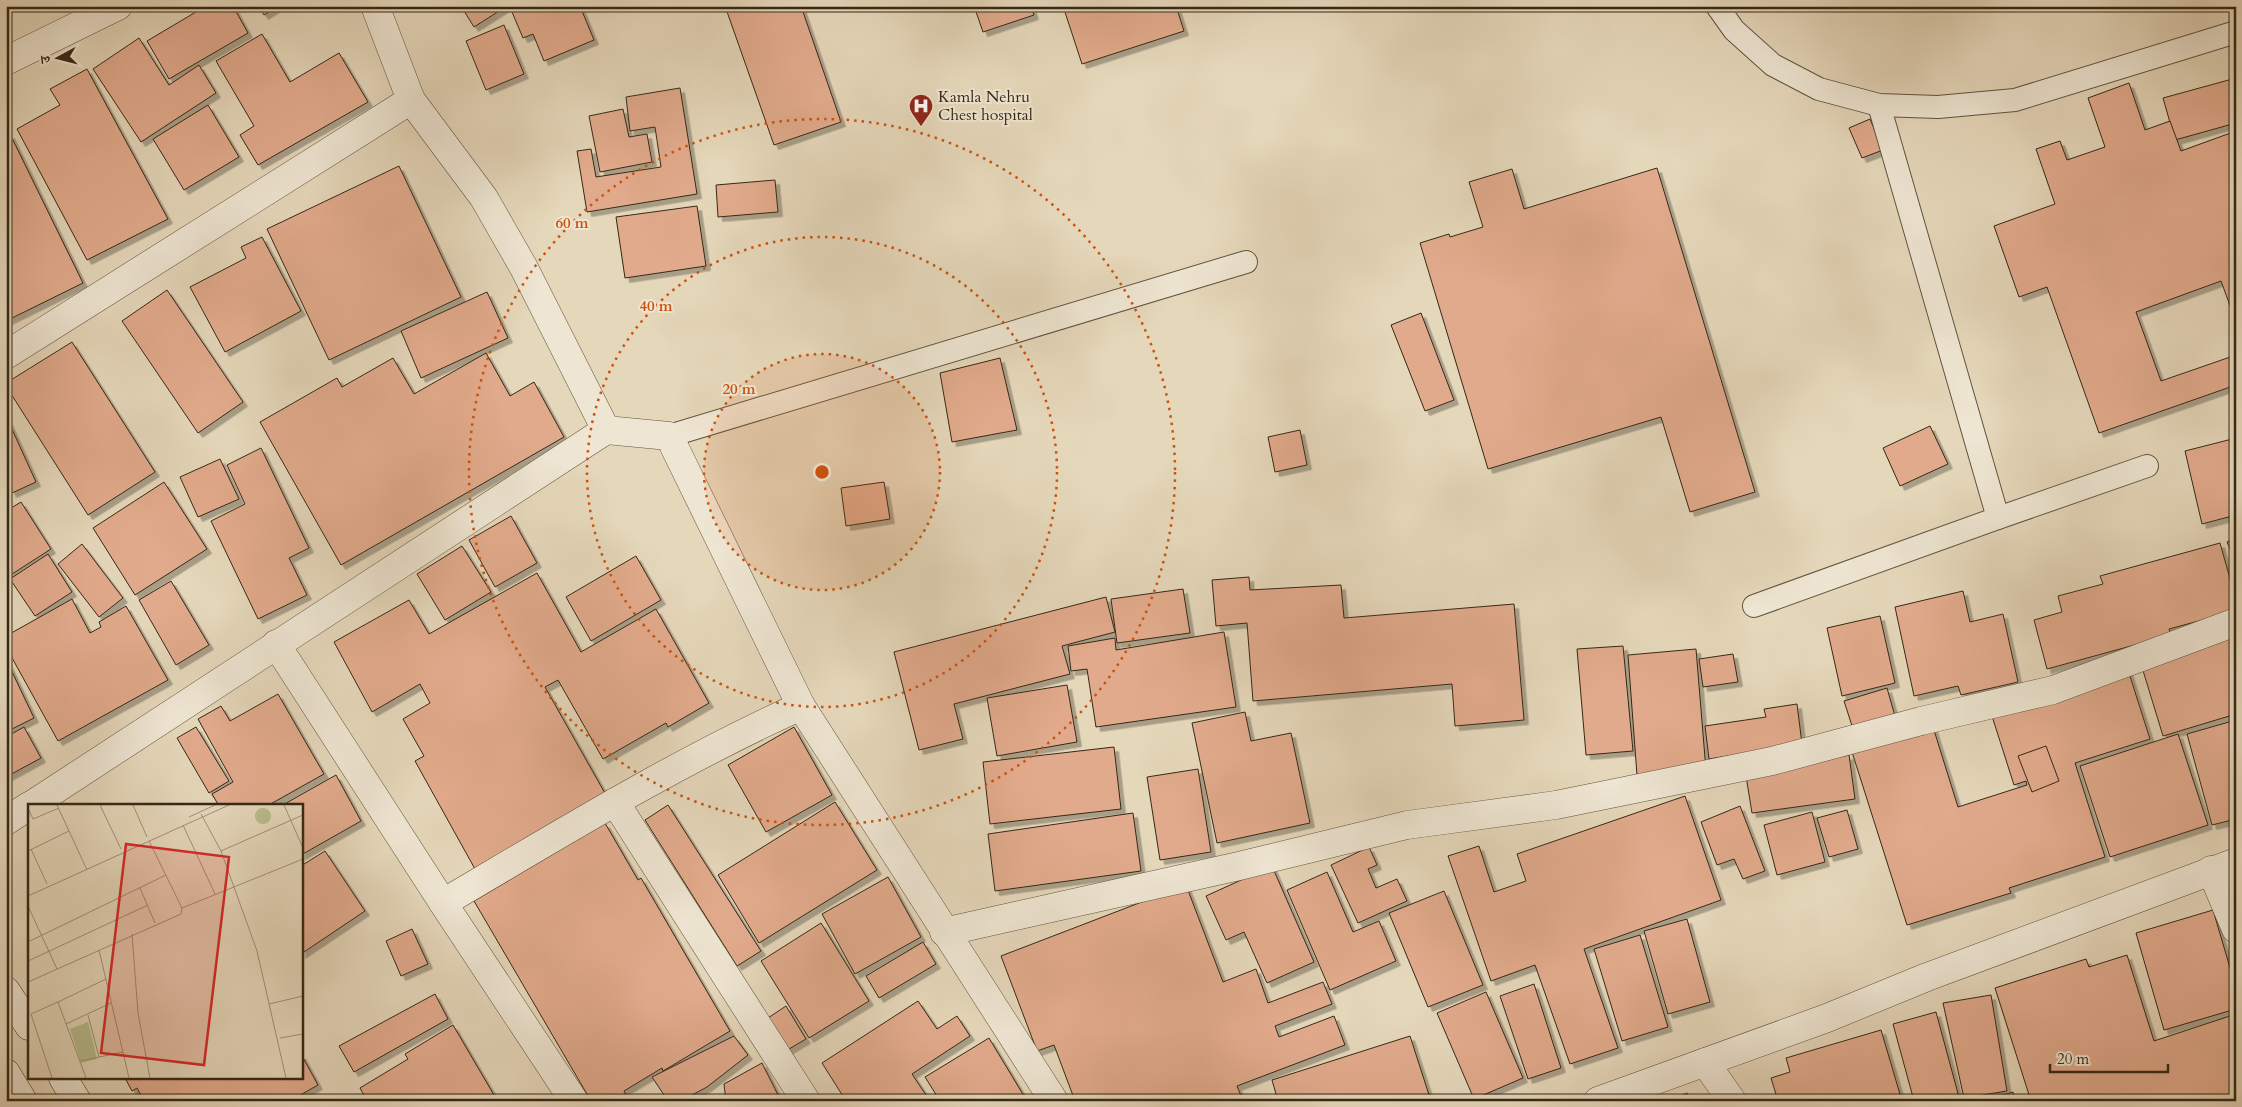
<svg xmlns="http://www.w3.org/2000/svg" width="2242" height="1107" viewBox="0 0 2242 1107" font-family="Cardo,'Noto Serif Devanagari',serif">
  <defs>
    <filter id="shadow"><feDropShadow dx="4.5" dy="4.5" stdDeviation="0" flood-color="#0004"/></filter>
  </defs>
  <rect width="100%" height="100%" fill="#e5d7ba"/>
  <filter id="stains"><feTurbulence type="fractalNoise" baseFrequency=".004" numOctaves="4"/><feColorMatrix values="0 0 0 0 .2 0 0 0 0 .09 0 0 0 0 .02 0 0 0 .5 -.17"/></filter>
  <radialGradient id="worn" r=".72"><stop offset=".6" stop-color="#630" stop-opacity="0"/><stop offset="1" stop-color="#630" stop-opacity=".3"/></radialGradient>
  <g fill="#e1aa8c" stroke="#352815" filter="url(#shadow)">
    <polygon points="206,6 233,6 248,33 169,79 147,41"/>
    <polygon points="258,6 278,6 264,15"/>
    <polygon points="461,6 507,6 474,27"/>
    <polygon points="527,6 580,6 594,40 544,61 533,34 523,38 512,12"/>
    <polygon points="725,6 801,6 841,122 774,145"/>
    <polygon points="974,6 1031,6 1034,15 983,32"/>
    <polygon points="1063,6 1176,6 1184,31 1082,64"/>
    <polygon points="504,25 524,74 486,90 466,41"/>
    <polygon points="262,34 290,82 339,53 368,102 258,165 240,135 254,126 216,61"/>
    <polygon points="139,38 169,85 199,65 216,93 141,142 93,69"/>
    <polygon points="87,69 168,219 87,260 17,129 60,105 50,89"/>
    <polygon points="2236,78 2236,123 2175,140 2163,98"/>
    <polygon points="2129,83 2145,130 2170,121 2181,151 2236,131 2236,322 2221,281 2136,312 2161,381 2236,355 2236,385 2099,433 2047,287 2019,297 1994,226 2055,204 2036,149 2060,141 2067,160 2105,147 2088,98"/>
    <polygon points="680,88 697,194 587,212 577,151 591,149 596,177 661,167 655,127 630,131 626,97"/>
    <polygon points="208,105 239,157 184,190 153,139"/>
    <polygon points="623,109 629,137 647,134 652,162 600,172 589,116"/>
    <polygon points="1870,119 1883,150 1862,158 1849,128"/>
    <polygon points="10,134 83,283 6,321 6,136"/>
    <polygon points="399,166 461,297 329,360 267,229"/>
    <polygon points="1657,168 1755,492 1690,512 1661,417 1488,469 1420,243 1449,234 1450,237 1483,227 1469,182 1512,169 1524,209"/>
    <polygon points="775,180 778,212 718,217 716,185"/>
    <polygon points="697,206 706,266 625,278 616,217"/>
    <polygon points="262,237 301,311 225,352 190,287 246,258 241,247"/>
    <polygon points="167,290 243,402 198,433 122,321"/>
    <polygon points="487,292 508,338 421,378 401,331"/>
    <polygon points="1421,313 1454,400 1425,411 1391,325"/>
    <polygon points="72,342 155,472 88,515 6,386 6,383"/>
    <polygon points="486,353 510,396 534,382 564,437 341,565 260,422 337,378 342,387 393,358 414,394"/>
    <polygon points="1000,358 1017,430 952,442 940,373"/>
    <polygon points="6,416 36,482 12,493 6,480"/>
    <polygon points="1930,426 1948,464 1900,486 1883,448"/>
    <polygon points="1300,430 1307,465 1275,472 1268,437"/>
    <polygon points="2236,438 2236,515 2202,524 2185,451"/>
    <polygon points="261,448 309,548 289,558 307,595 258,619 211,521 245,504 227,465"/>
    <polygon points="220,459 239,499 198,517 180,477"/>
    <polygon points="164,482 207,549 135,595 93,528"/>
    <polygon points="884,482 890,519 846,526 841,488"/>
    <polygon points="21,502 51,549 9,576 6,572 6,511"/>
    <polygon points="511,516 537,563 495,587 469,540"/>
    <polygon points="2236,538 2236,562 2227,542"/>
    <polygon points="2220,543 2236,600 2236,611 2169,629 2171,635 2047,669 2034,620 2062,612 2058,596 2103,584 2100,576"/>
    <polygon points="82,544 123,598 99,617 58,564"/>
    <polygon points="462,546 491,592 445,620 417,574"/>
    <polygon points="48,554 72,592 35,616 10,579"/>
    <polygon points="636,556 661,600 591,641 566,597"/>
    <polygon points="537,573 581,652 656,609 709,703 668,727 666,723 603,759 558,680 545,687 606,795 475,869 415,761 424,756 403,719 430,703 420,684 372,712 334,642 409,600 429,634"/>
    <polygon points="1249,577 1250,590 1341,585 1344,618 1514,604 1524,720 1455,726 1452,684 1253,701 1247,623 1216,626 1212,580"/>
    <polygon points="171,581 209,645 176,665 139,600"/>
    <polygon points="1183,589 1190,633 1117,643 1111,599"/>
    <polygon points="1963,591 1970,622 2003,614 2018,682 1961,695 1958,686 1914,696 1895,607"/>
    <polygon points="1106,597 1115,632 1062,646 1070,674 954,704 963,739 919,750 894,652"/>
    <polygon points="72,599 90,633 101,627 99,622 126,606 168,680 58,741 6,647 6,636"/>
    <polygon points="1880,616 1895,683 1842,696 1827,628"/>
    <polygon points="1224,632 1236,707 1096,727 1087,669 1071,671 1068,646 1115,638 1116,650"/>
    <polygon points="2236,635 2236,714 2163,736 2141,664"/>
    <polygon points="1623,646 1633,751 1586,755 1577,649"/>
    <polygon points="1696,649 1706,770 1637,775 1628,655"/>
    <polygon points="1733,654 1738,682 1703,687 1699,659"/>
    <polygon points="6,659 34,718 6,732"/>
    <polygon points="2128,670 2150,739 2075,763 2105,857 2009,888 2011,893 1907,925 1852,752 1933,727 1958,807 2027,785 2026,781 2014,785 1991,713"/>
    <polygon points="1067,685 1077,742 997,756 987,698"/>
    <polygon points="1887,688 1895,716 1853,729 1844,701"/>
    <polygon points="278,694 324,774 267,806 219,806 212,794 233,782 198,719 221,706 230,721"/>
    <polygon points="1797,704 1802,744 1709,759 1705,726 1766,717 1764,709"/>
    <polygon points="1245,712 1251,741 1291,733 1310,823 1217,843 1192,723"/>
    <polygon points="2236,720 2236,819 2212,825 2187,734"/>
    <polygon points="24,727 41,758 6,777 6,737"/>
    <polygon points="196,727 229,781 209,793 177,738"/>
    <polygon points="794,727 832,795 766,832 728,765"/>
    <polygon points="2178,734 2208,825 2110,857 2080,766"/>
    <polygon points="2046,746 2059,781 2032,792 2018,756"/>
    <polygon points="1114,747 1121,809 990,824 983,762"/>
    <polygon points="1849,755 1855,799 1752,813 1746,776"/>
    <polygon points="1198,769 1211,852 1160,860 1147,777"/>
    <polygon points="336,775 361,821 301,855 301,806 281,806"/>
    <polygon points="1685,796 1721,900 1584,949 1618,1048 1570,1064 1535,965 1491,981 1448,856 1479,846 1494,892 1526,881 1517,854"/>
    <polygon points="835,802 877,870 759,943 718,875"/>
    <polygon points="668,805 761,951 737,966 645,820"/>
    <polygon points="1740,806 1765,871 1743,879 1734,859 1717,865 1701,822"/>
    <polygon points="1847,810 1858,849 1829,857 1817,818"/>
    <polygon points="1812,812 1825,862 1777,875 1764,825"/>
    <polygon points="1133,813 1141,871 995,891 988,834"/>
    <polygon points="605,823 638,880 641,878 730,1031 663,1071 662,1068 624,1091 626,1095 616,1101 591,1101 474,901"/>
    <polygon points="1369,847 1377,865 1368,869 1376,888 1397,879 1407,901 1358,923 1331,865"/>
    <polygon points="325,851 365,911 301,954 301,866"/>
    <polygon points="1272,866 1314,962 1267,983 1244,932 1226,940 1206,896"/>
    <polygon points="1327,872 1353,932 1379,921 1396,961 1330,990 1287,890"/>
    <polygon points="888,877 921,937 855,974 822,914"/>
    <polygon points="1186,885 1223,982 1256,969 1268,1003 1323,982 1332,1004 1275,1026 1279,1037 1334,1016 1345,1045 1237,1086 1243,1101 1145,1101 1144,1097 1135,1101 1075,1101 1054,1045 1037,1051 1001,956"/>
    <polygon points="1444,891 1483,985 1428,1007 1389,913"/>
    <polygon points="2213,910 2236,988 2236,1009 2164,1030 2136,933"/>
    <polygon points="1687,919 1710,1002 1668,1014 1644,931"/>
    <polygon points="821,923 869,1001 809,1038 761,961"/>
    <polygon points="412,929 428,964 401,976 386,941"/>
    <polygon points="1640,935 1668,1027 1622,1041 1594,949"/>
    <polygon points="923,942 936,964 879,998 866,976"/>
    <polygon points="2127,955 2154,1041 2236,1014 2236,1101 2031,1101 1995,988 2086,959 2089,967"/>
    <polygon points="1534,984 1561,1068 1528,1079 1500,996"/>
    <polygon points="1486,992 1523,1078 1474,1099 1437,1013"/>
    <polygon points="435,994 448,1019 354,1072 339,1046"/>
    <polygon points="1991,995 2007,1091 1964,1098 1943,1003"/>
    <polygon points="918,1001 937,1029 957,1016 970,1036 912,1074 930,1101 846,1101 822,1063"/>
    <polygon points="786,1006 806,1039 784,1052 765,1020"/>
    <polygon points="1936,1012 1960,1101 1914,1101 1893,1024"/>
    <polygon points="453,1025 494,1095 485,1101 367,1101 360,1088 408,1059 405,1054"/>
    <polygon points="1881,1030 1902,1101 1778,1101 1771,1078 1790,1072 1786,1058"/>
    <polygon points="734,1036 748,1055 707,1087 681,1101 668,1101 652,1077"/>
    <polygon points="1410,1036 1431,1101 1278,1101 1272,1080"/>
    <polygon points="989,1038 1027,1101 940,1101 925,1077"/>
    <polygon points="301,1054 318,1085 290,1101 144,1101 137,1088 132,1091 125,1078 301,1078"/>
    <polygon points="762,1063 781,1101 726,1101 724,1084"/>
    <polygon points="2013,1092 2015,1101 1983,1101"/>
    <polygon points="1687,1093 1691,1101 1670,1101"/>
  </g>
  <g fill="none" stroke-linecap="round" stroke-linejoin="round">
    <defs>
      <g id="service">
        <polyline points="1717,6 1734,30 1773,65 1819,89 1879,105 1938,107 2015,100 2236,32"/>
        <polyline points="1879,105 1998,518"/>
        <polyline points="669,436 1246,262"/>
        <polyline points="1754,606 1998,518 2147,466"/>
      </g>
      <g id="minor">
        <polyline points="375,6 411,100 484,198 524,268 606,430 669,436 801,706 1054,1101"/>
        <polyline points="6,355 411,100"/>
        <polyline points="276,644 443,903 574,1101"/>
        <polyline points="615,802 806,1101"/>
        <polyline points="30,806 606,430"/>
        <polyline points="6,821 29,806"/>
        <polyline points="2211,870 2236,929"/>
        <path d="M443,903C560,834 677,762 801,706"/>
        <polyline points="944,932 1239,866 1407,825 1556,805 1772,761 1921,721 2053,690 2236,622"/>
        <polyline points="1705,1062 1732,1101"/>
        <polyline points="1598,1101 1827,1018 1927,977 2236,862"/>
      </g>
      <polyline id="tertiary" points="6,61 118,6"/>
      <g id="secondary">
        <polyline points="6,991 29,1026"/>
        <polyline points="6,1073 23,1101"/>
        <polyline points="63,1078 77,1101"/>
      </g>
    </defs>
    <use href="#service" stroke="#61543e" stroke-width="24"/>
    <use href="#minor" stroke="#61543e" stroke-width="29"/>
    <use href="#tertiary" stroke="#61543e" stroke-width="29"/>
    <use href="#secondary" stroke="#352815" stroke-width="29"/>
    <use href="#service" stroke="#eee5d2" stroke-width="22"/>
    <use href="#minor" stroke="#eee5d2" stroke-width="28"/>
    <use href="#tertiary" stroke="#eee5d2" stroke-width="28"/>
    <use href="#secondary" stroke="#eee5d2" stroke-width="28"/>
  </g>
  <circle cx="822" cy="472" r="118" fill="#cd520d" fill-opacity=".12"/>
  <g fill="none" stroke="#cd520d" stroke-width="2.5" stroke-dasharray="2.5 5">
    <circle cx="822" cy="472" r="118"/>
    <circle cx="822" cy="472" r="235"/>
    <circle cx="822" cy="472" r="353"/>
  </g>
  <defs>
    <symbol id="hospital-pin" viewBox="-11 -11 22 30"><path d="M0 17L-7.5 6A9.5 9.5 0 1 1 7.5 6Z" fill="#8f2418" stroke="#eee5d2"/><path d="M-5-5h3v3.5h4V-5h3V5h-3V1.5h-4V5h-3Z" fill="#fff"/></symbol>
  </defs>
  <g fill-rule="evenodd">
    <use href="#hospital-pin" x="907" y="92" width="28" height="38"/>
  </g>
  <g text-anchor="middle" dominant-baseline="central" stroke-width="4" stroke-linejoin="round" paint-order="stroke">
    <g font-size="16" fill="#352815" stroke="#eee5d2" text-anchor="start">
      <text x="938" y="97">Kamla Nehru<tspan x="938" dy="18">Chest hospital</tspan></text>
    </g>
  </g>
  <g transform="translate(28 804)">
    <rect width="275" height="275" fill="#e5d7ba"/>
    <path d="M227 12a8 8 0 1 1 16 0a8 8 0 1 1-16 0ZM60,218L69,255L53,259L42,225Z" fill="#b7bd8d"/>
    <path fill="none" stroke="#9f9178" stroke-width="1" d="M29,1L59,66M72,1L93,45M105,1L119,33M256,1L275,44M0,4L5,15L31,4M173,10L193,47L229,147L258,274M161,13L187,1M155,21L187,90M121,37L154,104M3,45L19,80M0,47L41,27M193,47L275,11M112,84L127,119M0,92L201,1M0,102L29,165M104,130L110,209L122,274M0,138L138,71M71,146L101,274M0,157L120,101M0,178L153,110L154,104L275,55M241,200L275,192M60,211L71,253M38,220L83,199M252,234L275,230M52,257L95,248M24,274L3,210L30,198M58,274L30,198L78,175"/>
    <path fill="#d62828" fill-opacity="0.15" stroke="#d62828" stroke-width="2.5" d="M98,40L201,53L176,261L73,249Z"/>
    <rect width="275" height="275" fill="none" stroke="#352815" stroke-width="2.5"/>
  </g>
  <circle cx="822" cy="472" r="8" fill="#cd520d" stroke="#eee5d2" stroke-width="2.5"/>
  <g font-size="15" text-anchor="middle" font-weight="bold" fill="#cd520d" stroke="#eee5d2" stroke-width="4" stroke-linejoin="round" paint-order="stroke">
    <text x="572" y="228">60 m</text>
    <text x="656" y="311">40 m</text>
    <text x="739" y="394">20 m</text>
  </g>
  <rect width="2242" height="1107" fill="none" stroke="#e5d7ba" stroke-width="25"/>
  <rect x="8" y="8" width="2227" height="1092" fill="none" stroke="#352815" stroke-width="2.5"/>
  <rect x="12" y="12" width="2217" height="1082" fill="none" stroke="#352815"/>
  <g transform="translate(58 58) rotate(263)" stroke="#eee5d2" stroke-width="4" paint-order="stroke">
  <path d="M0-4L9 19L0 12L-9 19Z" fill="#352815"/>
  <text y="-8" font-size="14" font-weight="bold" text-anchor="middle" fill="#352815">उ</text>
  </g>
  <path d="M2050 1064v8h118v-8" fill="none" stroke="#352815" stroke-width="2.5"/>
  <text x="2057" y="1064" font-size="15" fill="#352815" stroke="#eee5d2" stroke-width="4" paint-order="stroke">20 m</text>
  <rect width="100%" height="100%" filter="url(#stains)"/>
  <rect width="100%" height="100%" fill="url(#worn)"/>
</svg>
